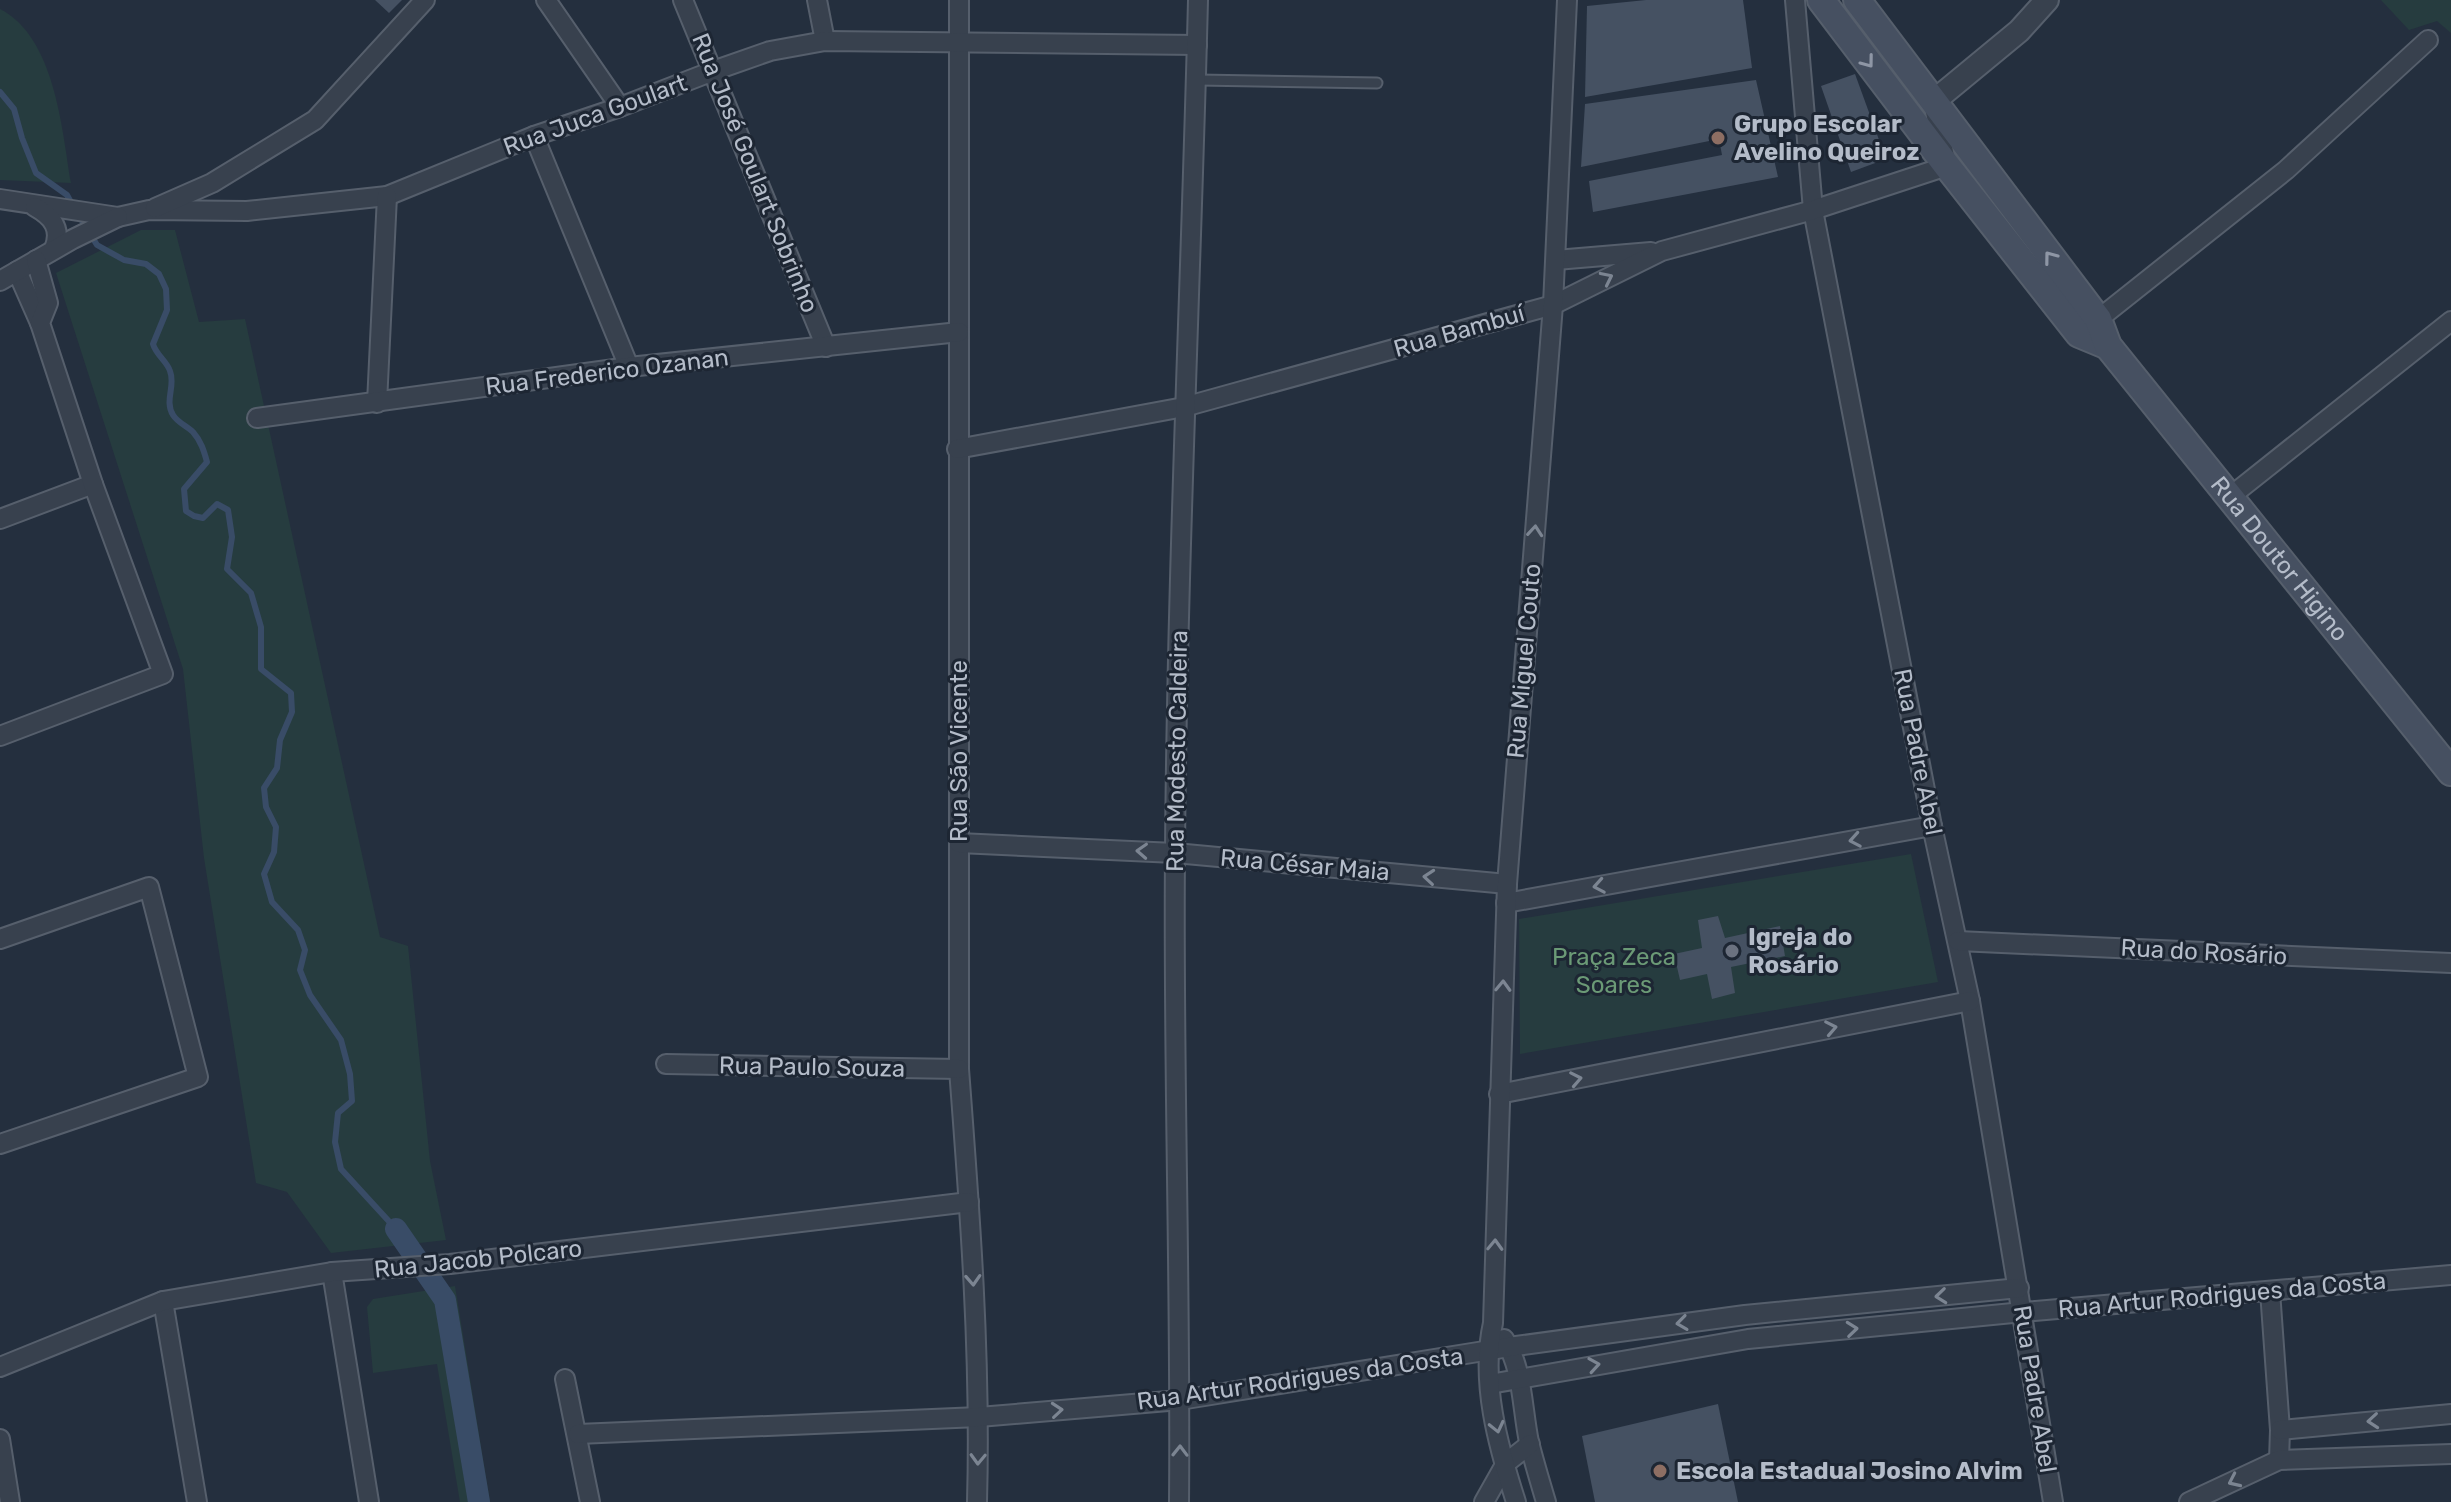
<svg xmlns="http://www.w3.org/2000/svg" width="2451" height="1502" viewBox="0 0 2451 1502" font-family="Rubik,sans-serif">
  <rect width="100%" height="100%" fill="#242f3e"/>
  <g fill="#263c3f">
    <polygon points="2381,0 2451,0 2451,33 2437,21 2409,30"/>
    <path d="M0,9C55,37 62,129 71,183L0,180Z"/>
    <polygon points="141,230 175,230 199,322 245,319 380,937 408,946 430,1161 446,1240 331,1253 287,1192 256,1183 204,858 183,669 56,273"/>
    <polygon points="1911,854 1938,982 1520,1054 1519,919"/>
    <polygon points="455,1286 490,1502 460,1502 437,1364 373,1373 367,1307 373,1299"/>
  </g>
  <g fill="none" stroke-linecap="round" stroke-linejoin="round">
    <g stroke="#394c67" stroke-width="6">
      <polyline points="0,92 14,109 22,138 36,173 67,195 73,206"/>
      <path d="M79,216L97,245L124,260L146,264L159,274L166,289L167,310L153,344C156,355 167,361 170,371C176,386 164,400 173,415C178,423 187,426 193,432C201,441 204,451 207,462L184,489L186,511L194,516L203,518L217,504L228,510L232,537L227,569L251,593L261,627V669L291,693L292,712L280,740L277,768L264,788L266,807L276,827L274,852L264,874L272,902L298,930L305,950L300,970L310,995L341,1040L350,1074L352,1101L338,1113L335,1142L341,1169L396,1229"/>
    </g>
    <polyline stroke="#394c67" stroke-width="22" points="396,1229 445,1300 479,1502"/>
  </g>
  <g fill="#455162">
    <polygon points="375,0 402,0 389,13"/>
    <polygon points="1646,0 1743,0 1752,68 1585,97 1587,6"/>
    <polygon points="1855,74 1886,159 1851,172 1821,86"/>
    <polygon points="1756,80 1778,177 1593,212 1589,181 1722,155 1719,139 1581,167 1585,104"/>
    <polygon points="1718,916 1725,938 1780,926 1785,956 1731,967 1735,993 1712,999 1707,974 1680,980 1674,954 1702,948 1698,920"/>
    <polygon points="1718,1404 1738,1502 1595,1502 1582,1436"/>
  </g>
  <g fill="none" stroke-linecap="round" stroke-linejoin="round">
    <defs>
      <polyline id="service" points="1198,80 1377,83"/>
      <g id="minor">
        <polyline points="546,0 620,107"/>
        <polyline points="683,0 826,347"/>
        <polyline points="817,0 825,41"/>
        <path d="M959,0V1069C970,1213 981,1357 977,1502"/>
        <polyline points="1795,0 1813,210 1932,826 1970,1001 2053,1502"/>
        <polyline points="534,136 629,367"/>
        <polyline points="0,199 118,217 149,210 247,211 387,196 534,136 620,107 713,71 770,51 825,41 1197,45"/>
        <path d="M35,207C53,217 62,229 54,249"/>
        <polyline points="155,208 212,183 315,120 425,0"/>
        <polyline points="1556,260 1651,252"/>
        <polyline points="17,271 40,323"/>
        <polyline points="0,281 73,239 118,217"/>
        <polyline points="2091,325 2286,170 2428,40"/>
        <polyline points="377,403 387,196"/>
        <polyline points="257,418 629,367 959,332"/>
        <polyline points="957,449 1184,407 1553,305 1662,251 1813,210 1947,166 1934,107"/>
        <polyline points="2231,496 2451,321"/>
        <polyline points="0,519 93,484"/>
        <polyline points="0,736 163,674 93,484 40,323 48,303 36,260"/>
        <polyline points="959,843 1175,853 1507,884"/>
        <polyline points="1506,903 1932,826"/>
        <polyline points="0,939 149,887 198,1077 0,1144"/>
        <polyline points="1958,941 2451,963"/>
        <polyline points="666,1064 959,1069"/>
        <polyline points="1499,1094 1970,1001"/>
        <polyline points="332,1272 369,1502"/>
        <polyline points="2270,1291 2280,1430 2279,1460"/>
        <polyline points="163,1301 197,1502"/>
        <path d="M1504,1339C1523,1367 1522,1409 1529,1442C1534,1462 1540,1482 1546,1502"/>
        <polyline points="0,1367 163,1301 332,1272 450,1264 969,1202"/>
        <polyline points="565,1379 590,1502"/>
        <polyline points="1490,1384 1748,1339 2023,1312 2451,1275"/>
        <polyline points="2280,1430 2451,1414"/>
        <polyline points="578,1434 979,1417 1180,1400 1509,1347 1745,1315 2019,1288"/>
        <polyline points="0,1439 10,1502"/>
        <path d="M1179,1502C1181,1286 1173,1069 1175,853C1177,568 1191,284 1198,0"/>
        <polyline points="1484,1502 1506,1463 1530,1444"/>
        <path d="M1516,1502C1498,1446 1480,1381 1493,1323L1507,884L1553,305L1567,0"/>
        <polyline points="2189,1502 2279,1460 2451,1454"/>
      </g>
      <polyline id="tertiary" points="1933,102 2019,31 2047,0"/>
      <g id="secondary">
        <polyline points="1821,0 1947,166 2079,334 2108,346"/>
        <path id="s1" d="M1857,0L2098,319L2108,346L2451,772"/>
      </g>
    </defs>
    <use href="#service" stroke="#565f6c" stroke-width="13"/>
    <use href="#minor" stroke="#565f6c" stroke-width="22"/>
    <use href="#tertiary" stroke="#565f6c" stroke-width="26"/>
    <use href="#secondary" stroke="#565f6c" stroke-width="30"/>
    <use href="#service" stroke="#38414e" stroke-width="9"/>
    <use href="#minor" stroke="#38414e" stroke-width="18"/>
    <use href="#tertiary" stroke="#38414e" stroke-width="22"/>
    <use href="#secondary" stroke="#465061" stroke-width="26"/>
  </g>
  <defs><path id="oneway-chevron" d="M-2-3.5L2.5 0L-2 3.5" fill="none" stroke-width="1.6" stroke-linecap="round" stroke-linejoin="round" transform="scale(2)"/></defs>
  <g stroke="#8e96a5">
    <use href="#oneway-chevron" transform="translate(1868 62) rotate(53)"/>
    <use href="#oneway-chevron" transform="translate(2050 257) rotate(-127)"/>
  </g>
  <g stroke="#7c8592">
    <use href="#oneway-chevron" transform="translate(1607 278) rotate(-26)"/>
    <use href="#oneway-chevron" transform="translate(1535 531) rotate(-85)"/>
    <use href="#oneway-chevron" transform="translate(1855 840) rotate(170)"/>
    <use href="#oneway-chevron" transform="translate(1142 851) rotate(-177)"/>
    <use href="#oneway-chevron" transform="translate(1429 877) rotate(-175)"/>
    <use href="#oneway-chevron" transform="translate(1599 886) rotate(170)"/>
    <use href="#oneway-chevron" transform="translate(1503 986) rotate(-88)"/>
    <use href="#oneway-chevron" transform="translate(1831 1028) rotate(-11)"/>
    <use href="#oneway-chevron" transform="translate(1576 1079) rotate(-11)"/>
    <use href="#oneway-chevron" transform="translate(1495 1245) rotate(-88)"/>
    <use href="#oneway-chevron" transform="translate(973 1280) rotate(87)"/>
    <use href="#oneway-chevron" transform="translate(1941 1296) rotate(174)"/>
    <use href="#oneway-chevron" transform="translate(1682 1323) rotate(172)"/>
    <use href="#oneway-chevron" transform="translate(1852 1329) rotate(-6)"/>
    <use href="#oneway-chevron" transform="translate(1594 1365) rotate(-9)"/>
    <use href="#oneway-chevron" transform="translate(1057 1410) rotate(-5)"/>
    <use href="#oneway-chevron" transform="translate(2373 1421) rotate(175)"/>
    <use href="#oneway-chevron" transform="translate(1497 1427) rotate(77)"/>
    <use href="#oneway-chevron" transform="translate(1180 1451) rotate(-89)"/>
    <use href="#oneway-chevron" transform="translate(978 1459) rotate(92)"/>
    <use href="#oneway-chevron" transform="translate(2234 1481) rotate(155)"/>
  </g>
  <g fill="#8d6e63" stroke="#1d2633" stroke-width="3">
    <circle cx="1718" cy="138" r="8"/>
    <circle cx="1660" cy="1471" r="8"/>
  </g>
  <circle fill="#6b7280" stroke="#1d2633" stroke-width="3" cx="1732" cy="951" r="8"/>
  <g text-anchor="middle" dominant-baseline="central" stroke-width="6" stroke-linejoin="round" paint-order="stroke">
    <g font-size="24" fill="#b4bcc9" stroke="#1d2633">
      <text transform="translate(595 115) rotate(-20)">Rua Juca Goulart</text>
      <text transform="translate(755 173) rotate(68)">Rua José Goulart Sobrinho</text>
      <text transform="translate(1459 331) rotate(-16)">Rua Bambuí</text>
      <text transform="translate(607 372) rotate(-7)">Rua Frederico Ozanan</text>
      <text stroke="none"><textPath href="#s1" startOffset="702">Rua Doutor Higino</textPath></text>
      <text transform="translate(1524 661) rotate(-85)">Rua Miguel Couto</text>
      <text transform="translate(959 751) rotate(-90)">Rua São Vicente</text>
      <text transform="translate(1177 751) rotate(-89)">Rua Modesto Caldeira</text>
      <text transform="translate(1918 752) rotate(79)">Rua Padre Abel</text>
      <text transform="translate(1305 865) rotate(5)">Rua César Maia</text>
      <text transform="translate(2204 952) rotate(3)">Rua do Rosário</text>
      <text transform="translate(812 1067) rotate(1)">Rua Paulo Souza</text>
      <text transform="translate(478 1259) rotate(-6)">Rua Jacob Polcaro</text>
      <text transform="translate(2222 1295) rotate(-5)">Rua Artur Rodrigues da Costa</text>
      <text transform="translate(1300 1379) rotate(-8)">Rua Artur Rodrigues da Costa</text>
      <text transform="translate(2035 1389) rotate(81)">Rua Padre Abel</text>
    </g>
    <g font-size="24" font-weight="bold" fill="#b4bcc9" stroke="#1d2633" text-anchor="start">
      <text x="1734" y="124">Grupo Escolar<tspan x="1734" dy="28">Avelino Queiroz</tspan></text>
      <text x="1748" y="937">Igreja do<tspan x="1748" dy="28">Rosário</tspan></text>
      <text x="1676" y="1471">Escola Estadual Josino Alvim</text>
    </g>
    <g font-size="24" fill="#6b9a76" stroke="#1d2633">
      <text x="1614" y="957">Praça Zeca<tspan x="1614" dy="28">Soares</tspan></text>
    </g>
  </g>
</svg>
